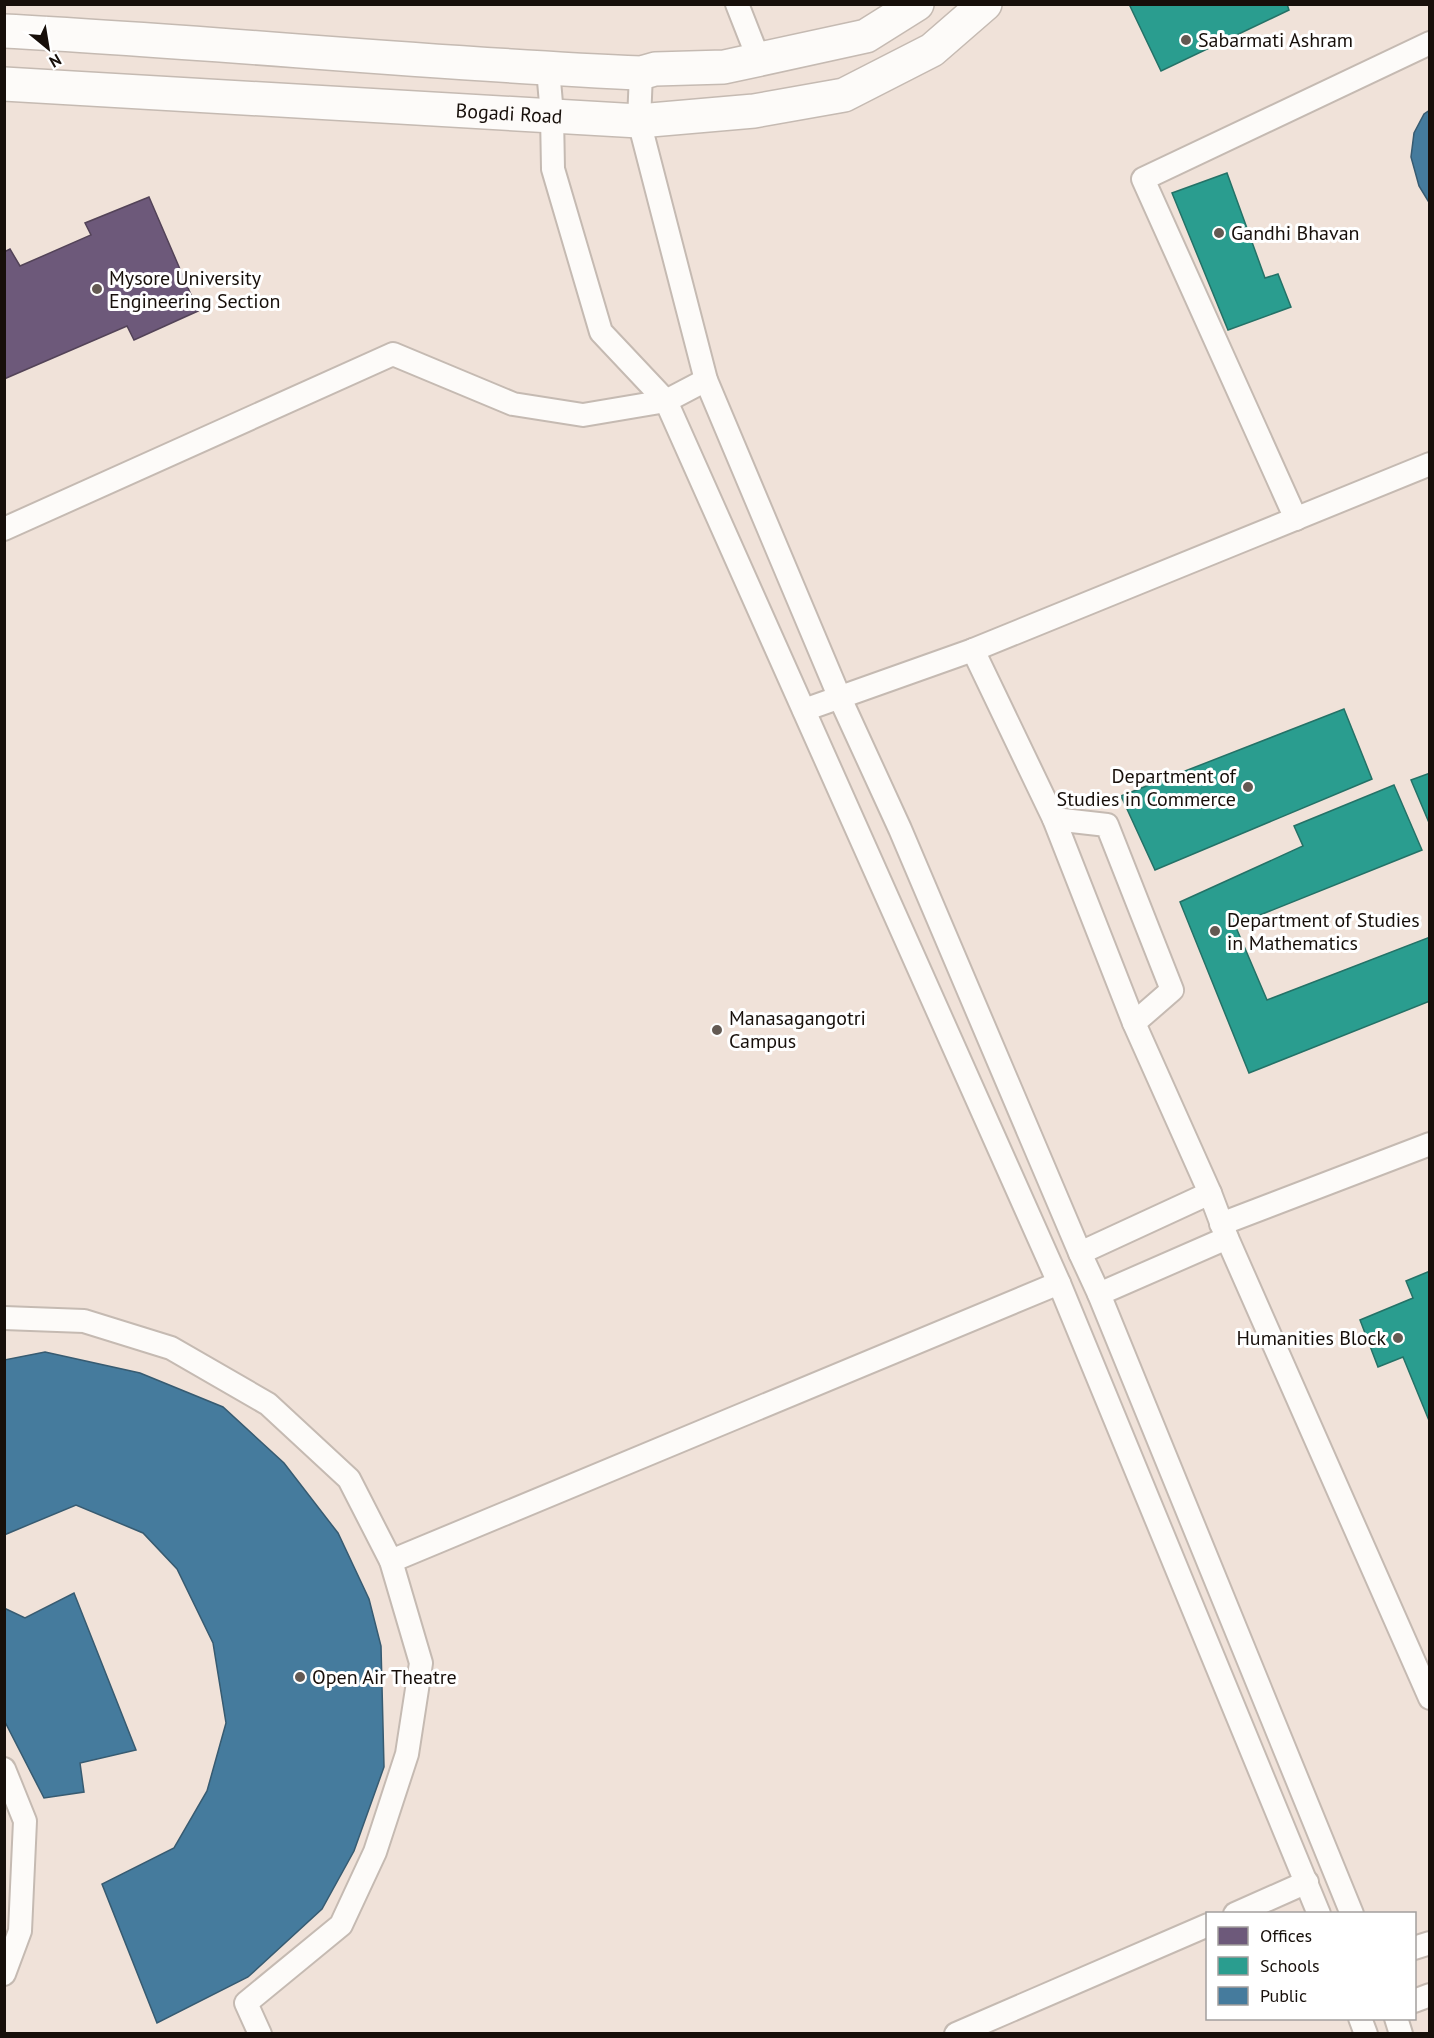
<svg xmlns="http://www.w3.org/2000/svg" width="1434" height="2038" viewBox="0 0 1434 2038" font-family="'PT Sans',sans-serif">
  <rect width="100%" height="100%" fill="#f0e2d9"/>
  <polygon fill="#6d597a" stroke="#534358" stroke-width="1.5" points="149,197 198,311 134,340 127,326 4,379 4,252 10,249 20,266 91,235 85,223"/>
  <g fill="#2a9d8f" stroke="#247267" stroke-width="1.5">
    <polygon points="1129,4 1287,4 1289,10 1161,71"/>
    <polygon points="1227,173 1265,278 1278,274 1291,307 1228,330 1172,193"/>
    <polygon points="1344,709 1372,779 1155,870 1121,796"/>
    <polygon points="1430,773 1430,825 1411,780"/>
    <polygon points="1394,785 1422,850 1235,925 1267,1000 1430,937 1430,1001 1249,1073 1180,902 1303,846 1294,826"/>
    <polygon points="1430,1271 1430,1423 1403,1357 1378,1367 1360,1320 1413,1298 1406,1281"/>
  </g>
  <g fill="#457b9d" stroke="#375b71" stroke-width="1.5">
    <polygon points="1430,110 1430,204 1419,186 1411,157 1414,133 1424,114"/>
    <polygon points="45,1352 140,1373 223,1407 284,1463 338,1533 369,1599 381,1646 384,1767 354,1851 322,1909 248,1977 157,2023 102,1884 174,1848 207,1791 226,1723 213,1643 177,1569 143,1533 76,1505 4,1535 4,1360"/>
    <polygon points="74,1593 136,1750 80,1763 84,1792 44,1798 4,1720 4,1608 25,1618"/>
  </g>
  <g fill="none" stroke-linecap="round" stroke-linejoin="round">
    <defs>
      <g id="lane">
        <polyline points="737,4 759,60"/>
        <polyline points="548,69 552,115 553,169 601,332 666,401 1059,1283 1319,1914"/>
        <polyline points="641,73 639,121 706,380 839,696 900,829 1080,1253 1099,1294 1352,1914"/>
        <polyline points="1296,519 1143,179 1430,43"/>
        <polyline points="4,529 393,354 513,404 583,415 666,401 706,380"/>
        <polyline points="973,650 1054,819 1134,1023 1210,1193 1227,1238 1430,1698"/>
        <polyline points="804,710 973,650 1430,464"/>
        <polyline points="1054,819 1107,825 1172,990 1134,1023"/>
        <polyline points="1221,1224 1430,1144"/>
        <polyline points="1080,1253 1210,1193"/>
        <polyline points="1099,1294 1227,1238"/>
        <polyline points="4,1318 84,1321 171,1348 268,1404 349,1479 391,1561 421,1663 407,1754 375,1852 341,1925 246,2003 260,2034"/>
        <polyline points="391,1561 1059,1283"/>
        <polyline points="4,1769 25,1821 20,1931 4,1974"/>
        <polyline points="1235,1914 1307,1882"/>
        <polyline points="1414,1948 1430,1943"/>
        <polyline points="1414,2001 1430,1995"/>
        <polyline points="1360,2018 1366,2034"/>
        <polyline points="1396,2018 1401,2034"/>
        <polyline points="956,2034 1208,1925"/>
      </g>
      <g id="secondary">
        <path d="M4,31C217,42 429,64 641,73L655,69L724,67L866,36L917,4"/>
        <path id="s1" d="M4,84L639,121L754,111L844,95L932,50L985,4"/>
      </g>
    </defs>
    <use href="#lane" stroke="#c5bab2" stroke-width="26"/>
    <use href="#secondary" stroke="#c5bab2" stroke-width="36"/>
    <use href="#lane" stroke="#fdfbf9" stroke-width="22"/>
    <use href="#secondary" stroke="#fdfbf9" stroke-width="33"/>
  </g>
  <g fill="#635952" stroke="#fff" stroke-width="2">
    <circle cx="1186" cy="40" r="6"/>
    <circle cx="1219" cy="233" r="6"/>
    <circle cx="97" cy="289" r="6"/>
    <circle cx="1248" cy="787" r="6"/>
    <circle cx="1215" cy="931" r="6"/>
    <circle cx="717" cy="1030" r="6"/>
    <circle cx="1398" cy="1338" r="6"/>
    <circle cx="300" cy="1677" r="6"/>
  </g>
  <g text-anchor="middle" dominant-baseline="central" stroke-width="6" stroke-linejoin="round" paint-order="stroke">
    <g font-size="20" fill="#170f0a" stroke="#fff" text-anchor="start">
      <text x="1198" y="40">Sabarmati Ashram</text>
      <text x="1231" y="233">Gandhi Bhavan</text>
      <text x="109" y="278">Mysore University<tspan x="109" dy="23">Engineering Section</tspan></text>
      <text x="1236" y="776" text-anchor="end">Department of<tspan x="1236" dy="23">Studies in Commerce</tspan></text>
      <text x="1227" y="920">Department of Studies<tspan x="1227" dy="23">in Mathematics</tspan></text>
      <text x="729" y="1018">Manasagangotri<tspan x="729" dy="23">Campus</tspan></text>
      <text x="1386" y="1338" text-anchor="end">Humanities Block</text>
      <text x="312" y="1677">Open Air Theatre</text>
    </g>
    <g font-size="20" fill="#170f0a" stroke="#fff">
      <text stroke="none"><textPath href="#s1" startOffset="506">Bogadi Road</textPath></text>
    </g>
  </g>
  <rect width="1434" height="2038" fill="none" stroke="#170f0a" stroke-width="12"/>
  <rect x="1206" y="1912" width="210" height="108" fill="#ffffff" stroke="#a29f9d" stroke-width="1.5"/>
  <rect x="1218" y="1927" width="30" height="18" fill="#6d597a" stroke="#a29f9d" stroke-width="1.5"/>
  <text x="1260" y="1942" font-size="18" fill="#170f0a">Offices</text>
  <rect x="1218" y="1957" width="30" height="18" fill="#2a9d8f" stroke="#a29f9d" stroke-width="1.5"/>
  <text x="1260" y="1972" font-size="18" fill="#170f0a">Schools</text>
  <rect x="1218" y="1987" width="30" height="18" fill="#457b9d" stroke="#a29f9d" stroke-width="1.5"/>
  <text x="1260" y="2002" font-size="18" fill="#170f0a">Public</text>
  <g transform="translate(48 48) rotate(150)" stroke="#ffffff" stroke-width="4.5" paint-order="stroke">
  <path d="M0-4.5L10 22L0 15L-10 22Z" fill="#170f0a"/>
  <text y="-9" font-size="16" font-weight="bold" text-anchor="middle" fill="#170f0a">N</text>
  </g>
</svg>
